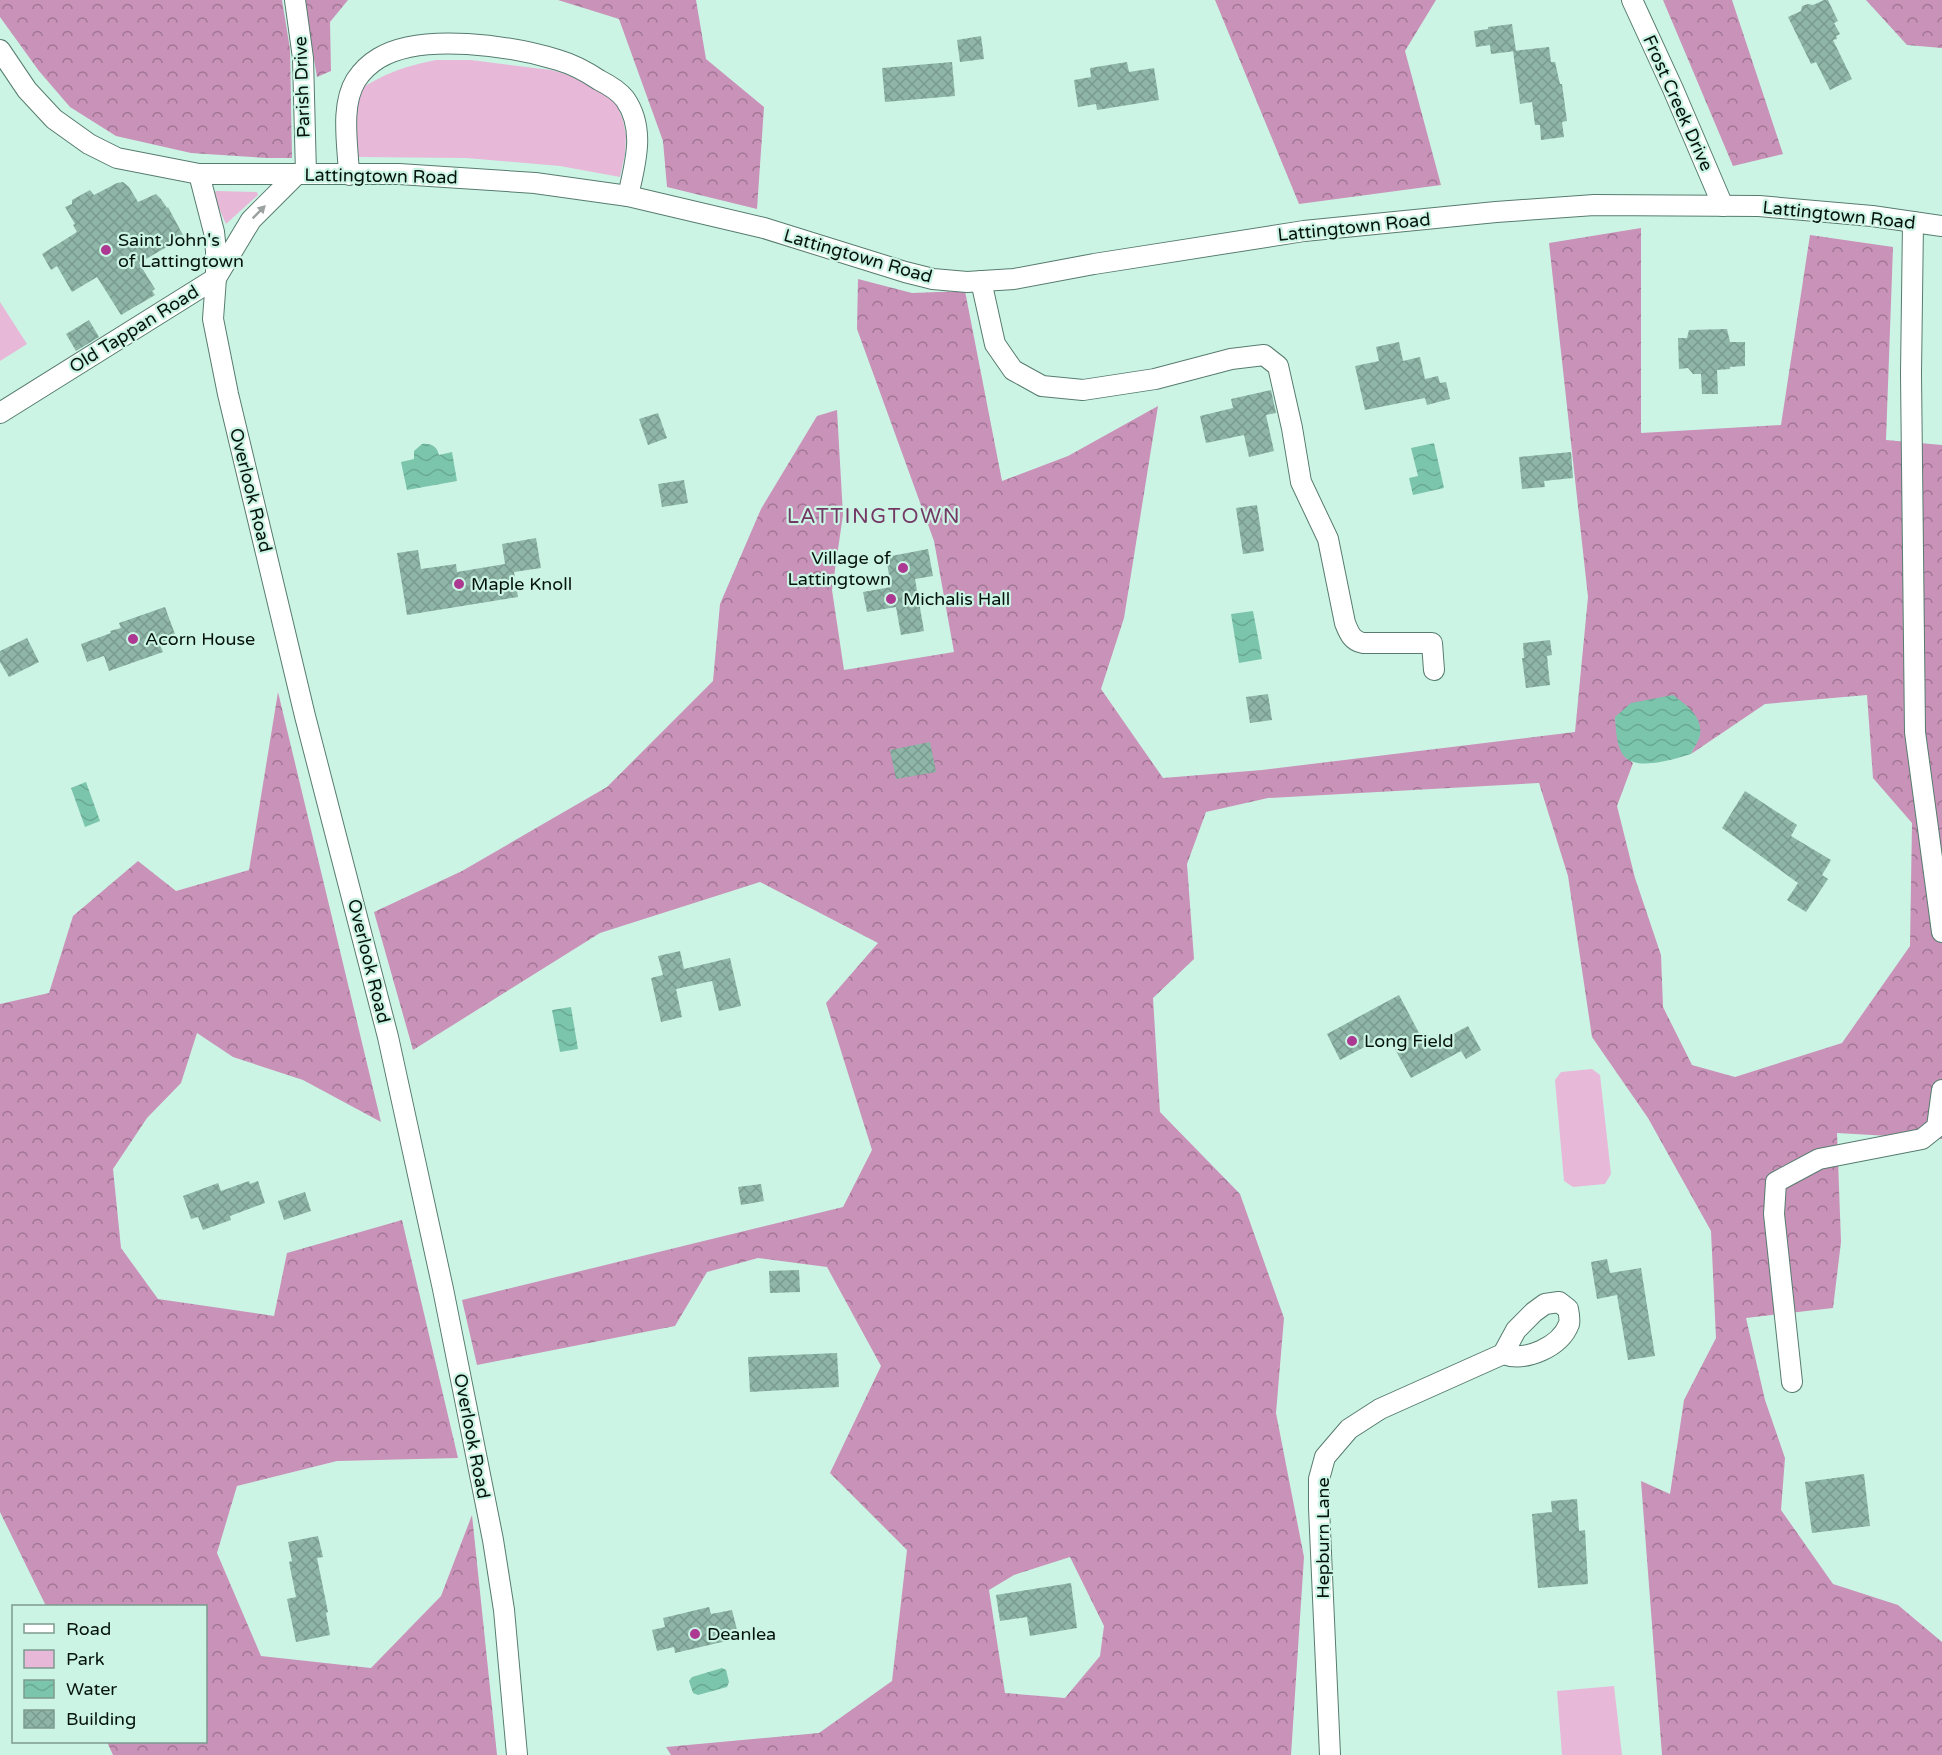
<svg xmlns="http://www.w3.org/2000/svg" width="1942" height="1755" viewBox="0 0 1942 1755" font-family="'Varela Round',sans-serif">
  <defs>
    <pattern id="forest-crowns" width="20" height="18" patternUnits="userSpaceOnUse" patternTransform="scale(1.5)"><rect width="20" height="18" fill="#c992b8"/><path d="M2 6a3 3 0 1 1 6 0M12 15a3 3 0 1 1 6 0" fill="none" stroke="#a17694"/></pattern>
    <pattern id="water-waves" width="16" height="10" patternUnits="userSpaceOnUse" patternTransform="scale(1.5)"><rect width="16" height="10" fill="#7bc5ac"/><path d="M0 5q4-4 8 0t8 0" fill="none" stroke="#69a893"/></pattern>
    <pattern id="building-cross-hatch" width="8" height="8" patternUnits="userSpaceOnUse" patternTransform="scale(1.5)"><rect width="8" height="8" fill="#8eb5a7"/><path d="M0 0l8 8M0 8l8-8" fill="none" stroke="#799b8f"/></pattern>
  </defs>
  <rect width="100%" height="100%" fill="#ccf4e5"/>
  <g fill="#e7b8d8">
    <path d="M436,60H471L551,70L566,74L608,94L616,103L623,120L626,135L625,154L620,177L560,166L467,158L356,157L354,115L362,88C388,72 406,66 436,60Z"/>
    <polygon points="216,191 257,192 258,195 226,224 213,195"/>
    <polygon points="0,302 27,344 0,361"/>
    <polygon points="1592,1069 1600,1075 1611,1174 1605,1184 1573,1187 1564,1181 1555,1080 1561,1072"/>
    <polygon points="1614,1686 1622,1755 1562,1755 1557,1691"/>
  </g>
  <g fill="url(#forest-crowns)" fill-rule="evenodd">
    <polygon points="0,0 282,0 290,49 292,158 267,158 191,153 116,136 70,107 39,71 0,17"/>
    <polygon points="304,0 348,0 330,22 331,71 317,77"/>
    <polygon points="558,0 696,0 706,59 764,107 757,209 667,187 663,141 619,19"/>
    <polygon points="1215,0 1436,0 1405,51 1441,185 1299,204"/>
    <polygon points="1663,0 1732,0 1783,154 1733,166"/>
    <polygon points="1866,0 1942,0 1942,48 1907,45"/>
    <path d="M1641,228V433L1781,425L1810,235L1893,247L1886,440L1942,445V1139L1837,1133L1841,1242L1833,1308L1746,1318L1765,1400L1785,1458L1781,1510L1833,1584L1898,1605L1942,1642V1755H1662L1641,1481L1670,1494L1684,1400L1716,1338L1711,1231L1648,1118L1592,1037L1568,876L1539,783L1268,798L1206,812L1187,864L1194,959L1153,998L1160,1112L1240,1194L1284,1318L1276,1413L1304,1557L1291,1755H671L666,1747L819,1733L892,1681L907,1550L830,1473L881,1366L827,1267L758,1258L707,1272L675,1326L477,1365L462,1300L843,1207L872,1150L826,1003L878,943L760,882L600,933L413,1050L374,912L462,871L607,787L713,681L720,604L761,509L817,416L837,410L843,515L832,590L844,670L954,652L934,541L857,329L858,279L912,293L965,291L1002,481L1068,456L1158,406L1124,618L1101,689L1163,778L1262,770L1575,732L1588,597L1549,243ZM1867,695L1873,778L1912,823L1910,946L1842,1043L1735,1077L1692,1065L1663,1007L1661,955L1635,878L1617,806L1633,763C1618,751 1618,736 1615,718L1700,735L1691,754L1765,704ZM1070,1557L1104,1626L1100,1656L1065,1698L1005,1693L989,1590L1014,1575Z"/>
    <polygon points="278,692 381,1122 303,1080 233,1057 197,1033 181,1083 147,1118 113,1169 121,1248 158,1299 274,1316 287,1253 402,1220 458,1458 337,1461 237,1486 217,1553 261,1656 371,1668 441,1596 472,1515 497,1755 113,1755 107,1742 206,1742 206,1606 46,1606 0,1512 0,1004 49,993 73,916 138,861 176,891 249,870"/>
  </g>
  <g fill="url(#water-waves)">
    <polygon points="1434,443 1444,488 1413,495 1409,478 1418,476 1411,448"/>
    <path d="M422,444C431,443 437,446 439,455L452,452L457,481L407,490L401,462L414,459V451Z"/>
    <polygon points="1253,611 1262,659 1239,663 1231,614"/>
    <path d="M1673,695C1686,705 1703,716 1700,735C1699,741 1693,749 1691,754C1674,759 1635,772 1623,755C1616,745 1616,729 1615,717L1631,703Z"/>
    <polygon points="86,782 100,821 85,827 71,788"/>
    <polygon points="571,1007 578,1049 560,1052 552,1010"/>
    <polygon points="722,1668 726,1670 729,1682 727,1687 698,1695 693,1693 689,1681 692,1677"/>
  </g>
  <g fill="url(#building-cross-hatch)">
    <polygon points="1824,0 1828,0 1838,21 1834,23 1840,34 1836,36 1837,39 1833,40 1852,79 1830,90 1816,62 1811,64 1788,17 1801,11 1802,6 1808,4 1813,5"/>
    <polygon points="1512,24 1516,51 1491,54 1490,45 1476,47 1474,31 1488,29 1488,27"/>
    <polygon points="981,36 984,59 960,62 957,40"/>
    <polygon points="1549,47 1551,62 1555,62 1560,84 1562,84 1567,121 1562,122 1564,137 1541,140 1540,125 1535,125 1532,102 1520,104 1513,51"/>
    <polygon points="952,62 955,96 885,102 882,68"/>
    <polygon points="1127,62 1129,72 1154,68 1159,100 1097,110 1096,104 1078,107 1074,80 1091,77 1090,68"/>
    <polygon points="123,182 129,187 138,202 156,194 161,199 167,208 168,207 184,237 139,263 155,289 152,291 155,295 121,315 97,277 72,292 57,266 51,270 42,254 77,232 73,225 75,224 65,207 72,204 72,200 90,190 94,195 117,183"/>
    <polygon points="89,320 99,337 76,351 66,334"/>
    <polygon points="1727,329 1730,342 1745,342 1745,366 1730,367 1730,369 1717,370 1718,394 1702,394 1701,374 1693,374 1688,368 1679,369 1678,338 1687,338 1689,330"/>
    <polygon points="1399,342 1403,361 1420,357 1425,379 1438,376 1440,383 1446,382 1450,399 1427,405 1425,398 1365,410 1355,366 1379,361 1376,347"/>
    <polygon points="1271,390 1276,413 1266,415 1274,451 1249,457 1244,435 1206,443 1200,416 1233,408 1231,399"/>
    <polygon points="658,413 667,438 648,445 639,419"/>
    <polygon points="1571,452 1573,478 1544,481 1545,487 1522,489 1519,457"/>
    <polygon points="684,480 688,503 662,507 658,484"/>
    <polygon points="1257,505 1264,551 1243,554 1236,508"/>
    <polygon points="536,538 541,568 514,572 518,597 407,615 397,553 418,550 421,569 456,564 457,572 505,564 502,544"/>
    <polygon points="928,549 933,576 915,579 924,631 901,635 896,607 867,612 863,592 891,587 886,557"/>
    <polygon points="165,607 176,637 160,645 163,652 109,671 104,656 87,662 81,644 111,633 110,631 121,628 119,623"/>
    <polygon points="27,638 39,662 9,677 0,662 0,651"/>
    <polygon points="1550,640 1552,655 1547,656 1550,685 1526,688 1522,658 1524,658 1523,643"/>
    <polygon points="1268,694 1272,720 1250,723 1246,697"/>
    <polygon points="930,742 936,772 896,779 890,750"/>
    <polygon points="1745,791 1797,825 1791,836 1831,860 1822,875 1828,879 1806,912 1787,900 1798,883 1722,828"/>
    <polygon points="680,951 684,969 730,958 741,1006 719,1011 712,981 676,989 682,1017 661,1022 651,978 663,975 658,956"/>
    <polygon points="1399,995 1427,1048 1468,1026 1481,1050 1466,1059 1461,1051 1411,1078 1387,1035 1340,1060 1327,1034"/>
    <polygon points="249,1181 250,1184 258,1181 265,1203 230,1216 231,1220 203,1230 198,1217 191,1219 183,1196 218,1183 221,1191"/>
    <polygon points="761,1184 764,1201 741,1205 738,1187"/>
    <polygon points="305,1192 311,1211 284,1220 278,1201"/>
    <polygon points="1607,1259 1610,1273 1641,1268 1655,1356 1628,1360 1617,1295 1597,1299 1591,1262"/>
    <polygon points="799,1270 800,1292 770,1293 769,1271"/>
    <polygon points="837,1353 839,1387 750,1392 748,1357"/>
    <polygon points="1864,1474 1870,1526 1812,1533 1805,1482"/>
    <polygon points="1577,1499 1579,1531 1585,1530 1588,1584 1538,1588 1532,1514 1552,1512 1551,1501"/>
    <polygon points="318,1536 323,1557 317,1558 328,1612 326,1613 330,1635 296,1642 287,1599 296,1597 289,1562 292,1561 288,1542"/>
    <polygon points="1071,1583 1077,1628 1030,1636 1027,1617 1000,1621 996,1595"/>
    <polygon points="709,1607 711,1614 732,1610 739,1638 675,1653 674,1647 657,1651 652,1630 665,1627 663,1618"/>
  </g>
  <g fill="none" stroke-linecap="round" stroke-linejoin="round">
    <defs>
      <g id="minor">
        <polyline points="295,0 303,58 306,174"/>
        <polyline points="1632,0 1673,89 1723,206"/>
        <polyline points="0,50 27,90 54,119 89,144 117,158 199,174 399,174 535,183 628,196 764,228 905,272 933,279 967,282 1014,279 1094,264 1304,231 1496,212 1594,205 1759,206 1872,216 1942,226"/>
        <polyline points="199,174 214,232 216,251 216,278 213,319 228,394 305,716 388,1037 443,1289 493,1540 504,1610 517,1755"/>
        <path d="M349,175C348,145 340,106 356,80C362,71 369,64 379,58C422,32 512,46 558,60C572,64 587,72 599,80C609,85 618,90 625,99C646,129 635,164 628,196"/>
        <polyline points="1913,222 1911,374 1915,732 1942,932"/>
        <path d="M981,281L995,344L1013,370L1042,386L1083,390L1155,379L1231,359L1264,355L1278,366L1292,428L1301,482L1328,539L1345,623C1349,633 1352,641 1363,643H1432L1434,670"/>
        <polyline points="0,413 216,278 251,220 297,174"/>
        <polyline points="1792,1382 1774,1214 1776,1182 1819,1159 1922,1139 1937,1127 1942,1090"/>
        <path d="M1330,1755L1319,1508V1479L1325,1457L1349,1429L1380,1409L1503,1354L1516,1330L1534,1312L1545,1304L1559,1302L1568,1309C1569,1314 1570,1320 1569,1324C1560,1347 1526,1362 1503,1354"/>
      </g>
    </defs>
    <use href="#minor" stroke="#577c6f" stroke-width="22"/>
    <use href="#minor" stroke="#fff" stroke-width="20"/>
  </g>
  <defs><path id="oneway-solid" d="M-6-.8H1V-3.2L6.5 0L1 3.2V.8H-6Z" transform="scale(1.5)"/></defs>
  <use fill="#9ba19f" href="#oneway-solid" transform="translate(259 212) rotate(-45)"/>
  <g fill="#ac3891" stroke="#ccf4e5" stroke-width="2">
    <circle cx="106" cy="250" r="6"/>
    <circle cx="903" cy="568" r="6"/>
    <circle cx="459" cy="584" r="6"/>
    <circle cx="891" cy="599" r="6"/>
    <circle cx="133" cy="639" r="6"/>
    <circle cx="1352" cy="1041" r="6"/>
    <circle cx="695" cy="1634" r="6"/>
  </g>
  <g text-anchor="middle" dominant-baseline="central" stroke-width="4.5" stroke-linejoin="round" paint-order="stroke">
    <g font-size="18" fill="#05130e" stroke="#ccf4e5">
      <text transform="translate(302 87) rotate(-92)">Parish Drive</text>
      <text transform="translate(1678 103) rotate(66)">Frost Creek Drive</text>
      <text transform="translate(381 176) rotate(1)">Lattingtown Road</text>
      <text transform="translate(1839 215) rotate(6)">Lattingtown Road</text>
      <text transform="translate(1354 227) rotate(-6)">Lattingtown Road</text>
      <text transform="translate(858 256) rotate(16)">Lattingtown Road</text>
      <text transform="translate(134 329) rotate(-32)">Old Tappan Road</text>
      <text transform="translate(251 490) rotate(76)">Overlook Road</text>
      <text transform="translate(369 961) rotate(76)">Overlook Road</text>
      <text transform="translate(472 1436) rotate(79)">Overlook Road</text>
      <text transform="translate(1323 1538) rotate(-90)">Hepburn Lane</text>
    </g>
    <g font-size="18" fill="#05130e" stroke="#ccf4e5" text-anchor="start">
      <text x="118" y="240">Saint John's<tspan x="118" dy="21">of Lattingtown</tspan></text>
      <text x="891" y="558" text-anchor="end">Village of<tspan x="891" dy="21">Lattingtown</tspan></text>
      <text x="471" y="584">Maple Knoll</text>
      <text x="903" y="599">Michalis Hall</text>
      <text x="145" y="639">Acorn House</text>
      <text x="1364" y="1041">Long Field</text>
      <text x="707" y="1634">Deanlea</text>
    </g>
    <g font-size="21" letter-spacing="1.5" fill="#733964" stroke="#ccf4e5">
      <text x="874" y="516">LATTINGTOWN</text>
    </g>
  </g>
  <rect x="12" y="1605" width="195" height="138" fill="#ccf4e5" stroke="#7c9a8f" stroke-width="1.5"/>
  <rect x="24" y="1624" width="30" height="9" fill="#ffffff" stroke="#7c9a8f" stroke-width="1.5"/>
  <text x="66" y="1635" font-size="18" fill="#05130e">Road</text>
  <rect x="24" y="1650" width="30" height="18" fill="#e7b8d8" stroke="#7c9a8f" stroke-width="1.5"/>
  <text x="66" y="1665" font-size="18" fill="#05130e">Park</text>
  <rect x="24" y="1680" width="30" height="18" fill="url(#water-waves)" stroke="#7c9a8f" stroke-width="1.5"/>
  <text x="66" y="1695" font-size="18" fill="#05130e">Water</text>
  <rect x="24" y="1710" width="30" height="18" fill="url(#building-cross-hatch)" stroke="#7c9a8f" stroke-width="1.5"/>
  <text x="66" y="1725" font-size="18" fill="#05130e">Building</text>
</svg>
